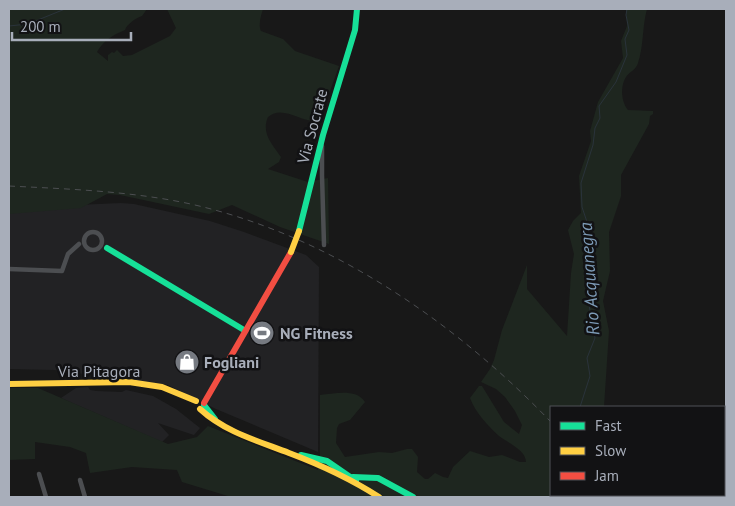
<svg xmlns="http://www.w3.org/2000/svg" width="735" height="506" viewBox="0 0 735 506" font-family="'PT Sans',sans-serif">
  <rect width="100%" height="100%" fill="#181818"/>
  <g fill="#222224">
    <polygon points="121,203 134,204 210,221 244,232 306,255 319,267 318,452 216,409 168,385 54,370 9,369 9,208"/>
    <polygon points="88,387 90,390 96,391 122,392 126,390 153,396 176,409 200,428 194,435 158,423 169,435 162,442 61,398 76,388"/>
  </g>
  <g fill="#1e261f">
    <path d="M9,9H147L142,16C137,17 126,25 125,30C113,35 104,40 97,52L108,61V55L112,52L114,53L117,50L123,56L132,55L170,36L176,28L167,9H263C261,15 258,25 261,31L283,39L295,51L339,66L321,116L318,121C301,123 283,104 268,117C261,133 272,144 281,157L279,162L268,169L308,182L328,178L329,244L280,227L232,205L209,214L120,195L107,194L81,208L9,214Z"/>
    <path d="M626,9H647C642,27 644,45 638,63C636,70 630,71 626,77C620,86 621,102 628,110L653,111V114L650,116L649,124L621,175V196L609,232L610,271L603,301L609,331L604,407H551V495H593L592,497H231L182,482L177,470L132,467L90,473L86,453L70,447L35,442V459L9,460V388H38L168,444L197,437L208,426L318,470L320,454V395C334,394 356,388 365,402L350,420L339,424L337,428L336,443L345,457L379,452L392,453L407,449H412L418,457L417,472L425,479H428L435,473L443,477L448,478L453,467L470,451L489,457L502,455L520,462H526C526,450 508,443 499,436C488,426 475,412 470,398L479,386H482L504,422L519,434L522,425L515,411L505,397L496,389L481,382L490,369L494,360L502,330L527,265V289L567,336L571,273L574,254L568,230L573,221L581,213L579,176L591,141L590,131L598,102L623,58L621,41L627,26Z"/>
  </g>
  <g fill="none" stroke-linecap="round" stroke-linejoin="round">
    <g stroke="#2a333b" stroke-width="1">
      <polyline points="9,26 28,24 65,9"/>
      <polyline points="580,407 590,376 587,358 595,338 587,294 587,269 585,254 589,239 588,234 589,228 582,207 581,183 593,145 595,128 600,118 599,106 616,82 627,55 625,39 629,30 626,15 627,9"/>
      <polyline points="605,495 606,497"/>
    </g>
    <g stroke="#4c4e51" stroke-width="4.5">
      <polyline points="322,146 322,175 324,245"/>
      <circle cx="93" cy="241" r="9"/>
      <polyline points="9,269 62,271 68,254 79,244"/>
      <polyline points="39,474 46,497"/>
      <polyline points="80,480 85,497"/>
    </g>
    <g stroke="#16e098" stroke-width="6">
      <polyline points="299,231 323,135 355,30 357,9"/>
      <polyline points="107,248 244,330"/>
      <polyline points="204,405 215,419"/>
      <polyline points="301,455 327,461 356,481"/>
      <polyline points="724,465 726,464"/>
      <polyline points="353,477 378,478 413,497"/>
      <polyline points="667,497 670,495"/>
    </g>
    <g stroke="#ffcf43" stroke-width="6">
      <polyline points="9,384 129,382 162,387 196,401"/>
      <path d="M200,409C225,432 258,441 289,453C321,465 351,479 379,497"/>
    </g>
    <polyline stroke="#f24e42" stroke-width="6" points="204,403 291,252"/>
    <g stroke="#4c4e51" stroke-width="1" stroke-dasharray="6 5" stroke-linecap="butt">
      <path d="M9,186C68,189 128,191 186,203C326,233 453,320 551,422"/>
      <polyline points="618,495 620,497"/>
    </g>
    <polyline stroke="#ffcf43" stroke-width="6" points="291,252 299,231"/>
  </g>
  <defs>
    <symbol id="stadium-disc" viewBox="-11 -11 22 22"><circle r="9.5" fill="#767a81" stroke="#121214"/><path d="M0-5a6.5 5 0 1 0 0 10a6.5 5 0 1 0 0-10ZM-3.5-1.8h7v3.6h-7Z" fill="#fff"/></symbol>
    <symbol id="shop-disc" viewBox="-11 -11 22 22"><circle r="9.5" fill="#767a81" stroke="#121214"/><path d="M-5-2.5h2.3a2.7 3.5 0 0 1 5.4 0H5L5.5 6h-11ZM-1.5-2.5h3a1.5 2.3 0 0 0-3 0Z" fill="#fff"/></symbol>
  </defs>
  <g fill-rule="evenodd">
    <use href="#stadium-disc" x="248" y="319" width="28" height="28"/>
    <use href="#shop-disc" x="173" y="348" width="28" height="28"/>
  </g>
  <g text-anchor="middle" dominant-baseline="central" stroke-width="5" stroke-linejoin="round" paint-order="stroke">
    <g font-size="16" fill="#a8aeba" stroke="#121214">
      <text transform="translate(312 126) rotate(-75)">Via Socrate</text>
      <text x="99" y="371">Via Pitagora</text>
    </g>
    <g font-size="16" font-weight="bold" fill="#a8aeba" stroke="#121214" text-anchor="start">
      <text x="280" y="333">NG Fitness</text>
      <text x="204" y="362">Fogliani</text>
    </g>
    <g font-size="18" font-style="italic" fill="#7d9bb7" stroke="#121214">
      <text transform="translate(589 279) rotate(-94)">Rio Acquanegra</text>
    </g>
  </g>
  <rect width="735" height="506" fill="none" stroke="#a8aeba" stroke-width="20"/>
  <rect x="550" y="406" width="175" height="90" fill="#121214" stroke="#4e5056"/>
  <rect x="560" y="422" width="25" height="8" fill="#16e098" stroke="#4e5056"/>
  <text x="595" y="431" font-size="15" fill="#a8aeba">Fast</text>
  <rect x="560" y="447" width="25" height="8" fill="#ffcf43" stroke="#4e5056"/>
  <text x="595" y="456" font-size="15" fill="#a8aeba">Slow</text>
  <rect x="560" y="472" width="25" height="8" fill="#f24e42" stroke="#4e5056"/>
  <text x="595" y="481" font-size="15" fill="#a8aeba">Jam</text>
  <path d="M12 32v8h119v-8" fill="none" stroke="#a8aeba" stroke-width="2.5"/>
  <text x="20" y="32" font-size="15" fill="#a8aeba" stroke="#121214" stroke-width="4" paint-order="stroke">200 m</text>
</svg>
